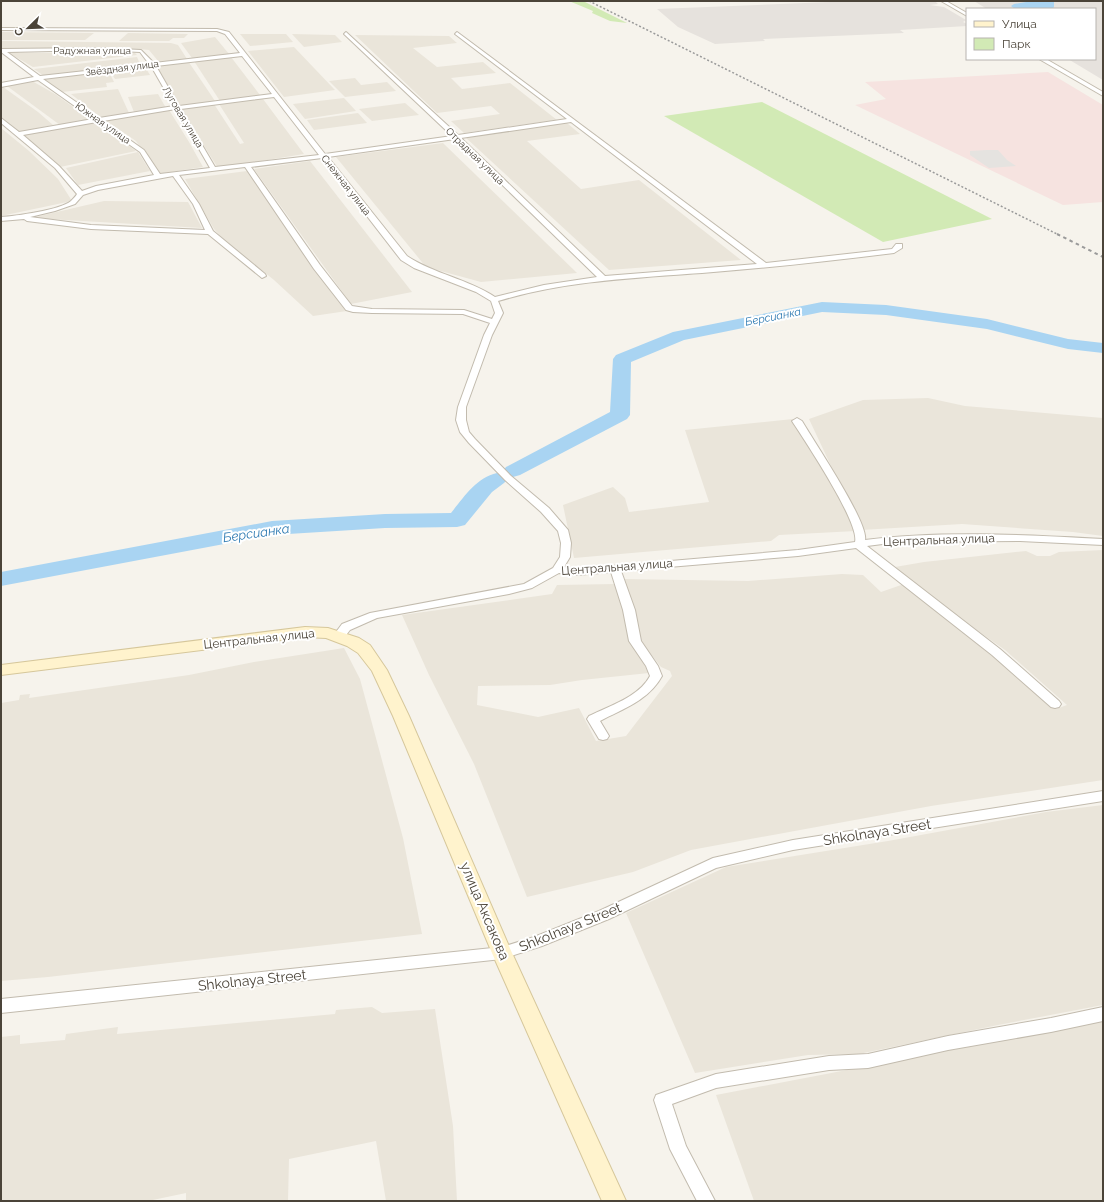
<svg xmlns="http://www.w3.org/2000/svg" width="1104" height="1202" viewBox="0 0 1104 1202" font-family="Raleway,sans-serif">
  <rect width="100%" height="100%" fill="#f6f3ec"/>
  <g fill="#eae5da">
    <polygon points="1,32 94,33 85,40 1,40"/>
    <polygon points="128,33 188,34 184,38 173,38 169,41 119,41"/>
    <polygon points="240,34 286,34 293,42 250,46"/>
    <polygon points="292,34 335,35 342,42 304,47"/>
    <polygon points="355,35 449,36 457,43 413,48 437,67 483,62 496,73 451,78 462,89 510,83 557,120 464,133 451,121 500,114 491,106 437,113"/>
    <polygon points="215,37 229,54 192,58 181,43"/>
    <polygon points="1,41 171,43 178,45 187,59 159,62 149,50 139,49 1,48"/>
    <polygon points="294,47 335,90 284,97 248,51"/>
    <polygon points="16,51 19,53 135,53 137,55 33,67 9,53"/>
    <polygon points="137,57 140,64 44,76 34,69"/>
    <polygon points="231,57 260,95 220,101 194,61"/>
    <polygon points="188,61 215,101 180,106 156,65"/>
    <polygon points="145,67 150,75 115,79 110,71"/>
    <polygon points="109,72 114,82 106,83 107,87 62,92 44,79"/>
    <polygon points="355,78 361,85 387,82 396,91 345,97 329,81"/>
    <polygon points="32,81 55,94 90,119 60,125 7,86"/>
    <polygon points="1,87 3,87 38,112 53,125 19,132 1,118"/>
    <polygon points="118,89 129,113 100,117 71,94"/>
    <polygon points="158,94 166,108 134,112 128,97"/>
    <polygon points="344,98 356,111 305,119 293,104"/>
    <polygon points="263,99 304,154 218,168 180,108 214,104 240,144 244,143 219,104"/>
    <polygon points="405,103 419,115 372,121 359,109"/>
    <polygon points="169,110 189,142 203,167 158,174 136,141 105,120"/>
    <polygon points="358,113 367,123 314,130 307,120"/>
    <polygon points="96,121 136,151 60,167 22,135"/>
    <polygon points="567,123 580,134 527,141 581,189 639,180 741,260 609,270 465,137"/>
    <polygon points="1,128 29,151 58,179 72,201 1,216"/>
    <polygon points="443,143 577,273 481,282 426,267 336,157"/>
    <polygon points="138,152 150,171 78,185 66,168"/>
    <polygon points="310,161 412,292 351,304 254,169"/>
    <polygon points="247,171 291,232 347,311 313,316 274,280 223,239 214,229 185,179"/>
    <polygon points="104,201 188,202 202,228 31,218"/>
    <polygon points="928,398 965,406 1103,418 1103,536 1073,532 962,524 861,530 809,419 863,400"/>
    <polygon points="793,419 832,482 856,531 779,535 771,541 574,558 563,505 613,487 625,498 629,512 709,502 685,430"/>
    <polygon points="1103,550 1103,780 931,806 691,850 633,872 527,897 474,764 429,675 402,615 552,594 557,585 615,584 635,648 649,673 582,680 550,685 478,686 477,705 538,717 579,708 596,741 626,736 672,676 670,671 661,667 638,638 623,579 748,581 842,574 863,575 881,592 904,584 1007,665 1056,709 1067,705 1005,650 915,587 895,567 924,562 1026,551 1037,556 1050,556 1059,552"/>
    <polygon points="344,648 360,679 403,838 422,934 48,977 1,981 1,703 19,700 20,695 30,694 29,698 189,675 254,662"/>
    <polygon points="1103,805 1103,1005 998,1025 859,1054 808,1055 695,1073 626,913 726,867 888,841 1046,812"/>
    <polygon points="372,1007 382,1013 435,1009 453,1126 457,1201 386,1201 376,1141 289,1159 288,1201 186,1201 186,1193 148,1201 1,1201 1,1037 20,1035 20,1044 65,1040 66,1034 118,1027 117,1034 335,1014 336,1010"/>
    <polygon points="1103,1021 1103,1201 754,1201 716,1095"/>
  </g>
  <g fill="#e6e2dd">
    <polygon points="854,1 935,1 938,4 930,5 944,7 966,20 963,22 967,24 967,26 900,30 904,33 763,39 765,41 715,44 678,27 657,9"/>
    <polygon points="974,1 1103,1 1103,80 1068,59 1095,59 1095,9 987,9"/>
  </g>
  <polygon fill="#f6e3e0" points="1048,72 1103,105 1103,202 1063,205 855,105 886,99 865,82"/>
  <g fill="#d2eab5">
    <polygon points="569,1 583,1 627,23 610,21 592,13 593,11"/>
    <polygon points="762,102 992,219 883,242 664,116"/>
  </g>
  <polygon fill="#e5e3e0" points="987,150 998,150 1007,160 1016,166 989,168 970,155 970,151"/>
  <polygon fill="#a9d4f2" points="1032,1 1054,1 1054,7 1052,9 1015,9 1011,6 1014,4"/>
  <g fill="none" stroke-linecap="round" stroke-linejoin="round">
    <g fill="#a9d4f2" fill-rule="evenodd">
      <polygon points="822,302 886,305 987,319 1068,339 1103,343 1103,353 1068,349 987,329 886,315 822,312 684,340 631,362 630,415 627,419 520,475 513,477 506,475 503,471 506,467 610,412 613,359 616,355 673,332"/>
      <path d="M497,473L504,475L508,479L504,483L492,492L465,525L457,527L385,528L272,535L1,586V572L272,521L385,514L451,513C464,497 476,478 497,473Z"/>
    </g>
    <defs>
      <g id="street">
        <polygon points="941,1 946,1 967,13 967,16"/>
        <path d="M1,28L217,29L229,32L325,154L452,136L344,34L346,32L458,135L567,119L455,34L457,32L766,263L892,249L896,244H902V248L894,253C830,261 766,268 702,273C633,278 565,281 498,301L503,313L492,335L466,407V420L469,432L475,439L511,476L549,508L568,530L571,543L570,557L564,567L577,569L798,550L855,542C860,523 805,441 792,421L797,418L802,421C813,440 869,523 865,540C942,530 1026,535 1103,539V545L1020,541L898,542L867,546L1000,649L1059,701L1061,704L1059,707L1055,708L1051,707L992,655L856,548L798,556L621,571L635,610L641,641L658,666L662,676C649,700 623,709 600,721L609,736L607,739L603,740L599,739L587,719L589,716C609,706 639,697 650,676L646,666L629,641L623,610L611,572L577,575L559,573L532,588L509,594L377,618L350,630L343,639H335L333,636L342,624L370,613L524,584L553,568L560,557L561,543L558,531L541,512L505,480L469,443L460,432L456,420L458,407L484,335L490,323L463,314L372,313L353,312L346,310L314,269L245,167L179,175L199,204L213,231L265,274L266,276L262,278L208,234L91,229L27,221L24,219L1,221V217C16,216 60,210 71,201C73,199 76,196 77,194L55,168L1,123V118L19,132L93,119L38,80L1,87V83L34,77L1,52V49L100,48L141,50L154,63L240,53L225,34L217,31L1,30ZM100,50L140,52L149,64L40,76L7,52ZM242,56L272,94L179,106L156,66ZM151,66L174,106L99,118L43,79ZM274,97L319,155L215,167L181,109ZM176,109L210,168L160,174L144,150L103,121ZM97,122L140,152L154,175L96,186L82,191L59,166L23,135ZM571,122L757,264L605,276L461,138ZM455,139L597,277L544,285L495,297C468,279 434,274 407,256L328,157ZM322,158L401,260L414,268L476,292L491,301L495,313L492,319L464,310L372,309L352,306L320,265L251,167ZM173,176L193,204L205,230L91,225L30,217L55,211L75,204L83,195L98,190Z"/>
        <polygon points="1039,59 1046,59 1103,92 1103,96"/>
        <polygon points="1103,791 1103,801 793,850 716,868 609,919 542,946 502,959 1,1013 1,999 502,947 534,937 599,911 713,858 793,840"/>
        <polygon points="1103,1007 1103,1021 1051,1032 948,1050 868,1068 829,1070 716,1088 672,1104 686,1146 715,1201 697,1201 670,1149 654,1100 656,1095 716,1074 829,1056 868,1054 948,1036 1051,1018"/>
      </g>
      <polygon id="secondary" points="305,627 328,628 359,638 370,645 387,670 409,716 512,953 626,1201 602,1201 492,953 393,716 372,671 358,653 347,646 326,638 305,637 1,675 1,665"/>
    </defs>
    <use href="#street" stroke="#c2bbae" stroke-width="2"/>
    <use href="#secondary" stroke="#d6c79b" stroke-width="2"/>
    <use href="#street" fill="#fff" fill-rule="evenodd"/>
    <use href="#secondary" fill="#fff3cd" fill-rule="evenodd"/>
    <polyline stroke="#9a9a9a" stroke-width="1.5" stroke-dasharray="2 2" stroke-linecap="butt" points="589,1 1059,235"/>
    <polyline stroke="#9a9a9a" stroke-width="2" stroke-dasharray="3.5 3.5" stroke-linecap="butt" points="1057,234 1103,257"/>
  </g>
  <g text-anchor="middle" dominant-baseline="central" stroke-width="4" stroke-linejoin="round" paint-order="stroke">
    <g font-size="10" fill="#4b4439" stroke="#fff">
      <text x="92" y="50">Радужная улица</text>
      <text transform="translate(122 68) rotate(-7)">Звёздная улица</text>
      <text transform="translate(183 117) rotate(59)">Луговая улица</text>
      <text transform="translate(103 123) rotate(35)">Южная улица</text>
      <text transform="translate(475 156) rotate(44)">Отрадная улица</text>
      <text transform="translate(346 185) rotate(52)">Снежная улица</text>
    </g>
    <g font-size="11" font-style="italic" fill="#2e7ab2" stroke="#fff">
      <text transform="translate(773 317) rotate(-11)">Берсианка</text>
    </g>
    <g font-size="12" fill="#4b4439" stroke="#fff">
      <text transform="translate(939 540) rotate(-2)">Центральная улица</text>
      <text transform="translate(617 567) rotate(-4)">Центральная улица</text>
      <text transform="translate(259 639) rotate(-6)">Центральная улица</text>
    </g>
    <g font-size="13" font-style="italic" fill="#2e7ab2" stroke="#fff">
      <text transform="translate(256 533) rotate(-8)">Берсианка</text>
    </g>
    <g font-size="14" fill="#4b4439" stroke="#fff">
      <text transform="translate(877 832) rotate(-9)">Shkolnaya Street</text>
      <text transform="translate(485 911) rotate(67)">улица Аксакова</text>
      <text transform="translate(570 927) rotate(-22)">Shkolnaya Street</text>
      <text transform="translate(252 980) rotate(-6)">Shkolnaya Street</text>
    </g>
  </g>
  <rect width="1104" height="1202" fill="none" stroke="#4b4439" stroke-width="4"/>
  <rect x="966" y="8" width="130" height="52" fill="#ffffff" stroke="#b7b4b0"/>
  <rect x="974" y="21" width="20" height="6" fill="#fff3cd" stroke="#b7b4b0"/>
  <text x="1002" y="28" font-size="12" fill="#4b4439">Улица</text>
  <rect x="974" y="38" width="20" height="12" fill="#d2eab5" stroke="#b7b4b0"/>
  <text x="1002" y="48" font-size="12" fill="#4b4439">Парк</text>
  <g transform="translate(28 28) rotate(247)" stroke="#ffffff" stroke-width="3" paint-order="stroke">
  <path d="M0-3L7 15L0 10L-7 15Z" fill="#4b4439"/>
  <text y="-6" font-size="11" font-weight="bold" text-anchor="middle" fill="#4b4439">С</text>
  </g>
</svg>
